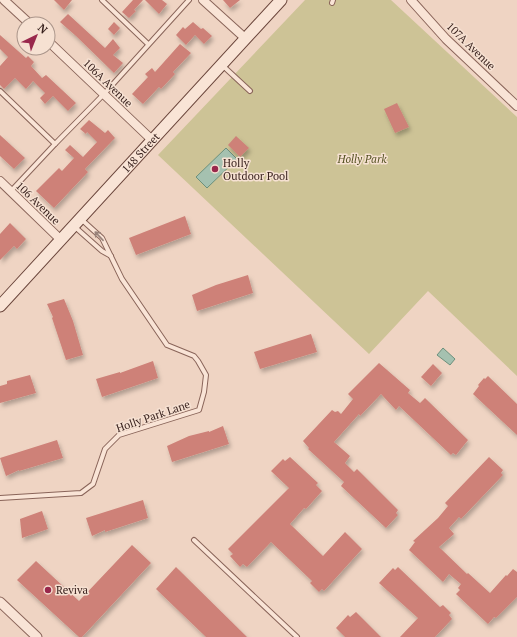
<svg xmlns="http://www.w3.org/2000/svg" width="517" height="637" viewBox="0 0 517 637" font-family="'PT Serif',serif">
  <defs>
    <filter id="shadow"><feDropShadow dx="2" dy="3.5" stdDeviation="2" flood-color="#0004"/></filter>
  </defs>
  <rect width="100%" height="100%" fill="#efd4c3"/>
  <polygon fill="#cdc396" points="305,0 391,0 517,117 517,376 428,291 369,354 158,155"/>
  <g fill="#a5c1b0" stroke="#6c907c">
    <polygon points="226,148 237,159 207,188 196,177"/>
    <polygon points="443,348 455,359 450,365 437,355"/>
  </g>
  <g fill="#ce8178" filter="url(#shadow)">
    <polygon points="54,0 72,0 64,10"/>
    <polygon points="133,0 143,0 134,10 136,11 129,18 122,12"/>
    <polygon points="145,0 162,0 167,4 159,14"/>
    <polygon points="223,0 240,0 230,8"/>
    <polygon points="68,14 105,48 113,39 120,48 113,55 123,63 114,73 76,36 60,22"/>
    <polygon points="114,22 120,28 114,35 108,29"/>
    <polygon points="193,22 201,29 203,28 212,36 204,44 195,35 186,45 176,35 183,27 185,29"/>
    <polygon points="0,35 26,58 28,56 34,62 31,66 42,78 46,75 76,103 68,111 53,96 45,104 40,98 45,93 33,81 26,89 15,78 4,89 0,85 0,66 8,57 0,49"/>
    <polygon points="180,44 191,53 173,72 175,74 161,89 159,87 143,104 132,94 148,77 145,74 152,68 155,72"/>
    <polygon points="397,103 409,127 395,133 384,109"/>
    <polygon points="89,120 105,133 108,130 115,138 85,169 88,172 54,208 36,191 59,168 62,171 74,158 65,150 70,145 83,157 97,142 87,132 86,134 80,129"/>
    <polygon points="0,135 25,158 14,169 0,156"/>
    <polygon points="236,136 249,148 240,157 228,145"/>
    <polygon points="185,216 191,234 136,255 129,238"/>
    <polygon points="10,223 26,239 17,249 14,246 0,260 0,234"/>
    <polygon points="248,275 253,293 197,311 192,295 216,285"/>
    <polygon points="64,299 73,321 83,355 66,360 52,318 53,317 47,304"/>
    <polygon points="311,334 317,352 260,369 254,352"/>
    <polygon points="153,361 158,378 102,397 96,379 120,372 120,373"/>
    <polygon points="379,363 410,390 408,393 420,403 425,398 468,440 456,455 453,453 451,455 399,406 396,410 381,394 360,416 359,414 334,442 350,456 345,463 354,472 357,469 398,510 396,513 398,515 386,528 341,486 344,482 308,449 309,448 303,441 332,410 335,412 338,411 341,414 353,399 348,394"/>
    <polygon points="433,364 442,373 431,386 421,377"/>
    <polygon points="30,375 36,393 0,403 0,386 7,384 7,381"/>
    <polygon points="488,376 517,404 517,435 473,394 479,386 478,385 484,378 485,379"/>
    <polygon points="223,426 229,444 172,462 167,446 189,436 209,431 209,432"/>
    <polygon points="57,440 63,458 19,471 19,470 6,476 0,458"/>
    <polygon points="290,457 318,483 316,485 322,491 306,509 304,508 290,524 323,556 345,532 362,549 324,591 322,589 319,592 310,583 312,581 271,542 247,567 243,564 240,567 230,556 233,554 228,549 289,488 271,471 283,459 285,461"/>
    <polygon points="489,457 503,470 501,473 503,475 461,519 459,517 449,528 454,534 439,547 467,574 468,573 490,593 506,575 507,576 513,569 517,572 517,597 496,618 494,617 488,624 456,594 460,590 458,588 461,584 449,574 443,582 409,550 415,542 413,541 438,518 448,506 445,503"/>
    <polygon points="143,500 148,518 105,532 105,530 92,536 86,518"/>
    <polygon points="42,511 48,529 22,538 20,519"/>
    <polygon points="132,545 151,563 82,637 79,637 17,580 36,561 79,601"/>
    <polygon points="176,567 247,637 206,637 156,589"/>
    <polygon points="398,567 440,607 443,605 451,613 449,615 452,619 435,637 400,637 418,618 379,583 393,568 395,570"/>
    <polygon points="356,612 381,637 345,637 336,628 348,615 350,617"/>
  </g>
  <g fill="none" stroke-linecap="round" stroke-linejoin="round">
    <defs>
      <g id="service">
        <polyline points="102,0 148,44"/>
        <polyline points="332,3 333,0"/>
        <polyline points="222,65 250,91"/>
        <polyline points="0,91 55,144 11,191"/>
        <polyline points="55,144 104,94 189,0"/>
        <polyline points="75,227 102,251 111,256"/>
        <polyline points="0,498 81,493 93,484 105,449 119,435 199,410 204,392 206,375 198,361 194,356 167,345 122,279 102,238 81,219"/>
        <polyline points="194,540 297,637"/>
      </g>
      <g id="minor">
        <polyline points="4,0 30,24"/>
        <polyline points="203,0 246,39"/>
        <polyline points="411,0 446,39 517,106"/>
        <polyline points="48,41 152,140"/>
        <polyline points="0,181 61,240"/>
      </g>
      <polyline id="tertiary" points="0,602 37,637"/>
      <g id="secondary">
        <path id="s1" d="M0,306L281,0"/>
      </g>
    </defs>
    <use href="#service" stroke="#896459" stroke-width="6"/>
    <use href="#minor" stroke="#896459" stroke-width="10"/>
    <use href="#tertiary" stroke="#896459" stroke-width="11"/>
    <use href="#secondary" stroke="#6b463c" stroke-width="13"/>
    <use href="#service" stroke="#f9e4d6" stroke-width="4"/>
    <use href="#minor" stroke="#f9e4d6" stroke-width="8"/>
    <use href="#tertiary" stroke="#f9e4d6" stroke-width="9"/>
    <use href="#secondary" stroke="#f9e4d6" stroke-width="11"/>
  </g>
  <defs><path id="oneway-shaft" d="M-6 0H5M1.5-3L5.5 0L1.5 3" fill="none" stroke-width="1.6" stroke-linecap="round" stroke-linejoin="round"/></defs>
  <use stroke="#99837a" href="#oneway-shaft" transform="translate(99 236) rotate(-133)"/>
  <g fill="#99284c" stroke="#f6e1d2" stroke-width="1.5">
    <circle cx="215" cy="169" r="4"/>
    <circle cx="48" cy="590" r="4"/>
  </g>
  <g text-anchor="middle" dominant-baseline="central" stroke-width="3" stroke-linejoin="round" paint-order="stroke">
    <g font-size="11" fill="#39221e" stroke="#f6e1d2">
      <text transform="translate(471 46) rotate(44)">107A Avenue</text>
      <text transform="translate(108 83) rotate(44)">106A Avenue</text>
      <text stroke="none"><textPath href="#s1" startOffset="208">148 Street</textPath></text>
      <text transform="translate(38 203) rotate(44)">106 Avenue</text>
      <text transform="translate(153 416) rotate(-19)">Holly Park Lane</text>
    </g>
    <g font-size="11" font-style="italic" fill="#565324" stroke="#f6e1d2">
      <text x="362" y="159">Holly Park</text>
    </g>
    <g font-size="11" fill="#39221e" stroke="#f6e1d2" text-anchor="start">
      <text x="223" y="163">Holly<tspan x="223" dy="13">Outdoor Pool</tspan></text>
      <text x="56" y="590">Reviva</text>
    </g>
  </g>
  <g transform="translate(36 36) rotate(43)"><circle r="19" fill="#f6e1d2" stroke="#aa958a"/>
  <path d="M0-3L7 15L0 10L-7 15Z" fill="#99284c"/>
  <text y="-6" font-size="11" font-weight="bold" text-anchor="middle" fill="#39221e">N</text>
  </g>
</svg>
